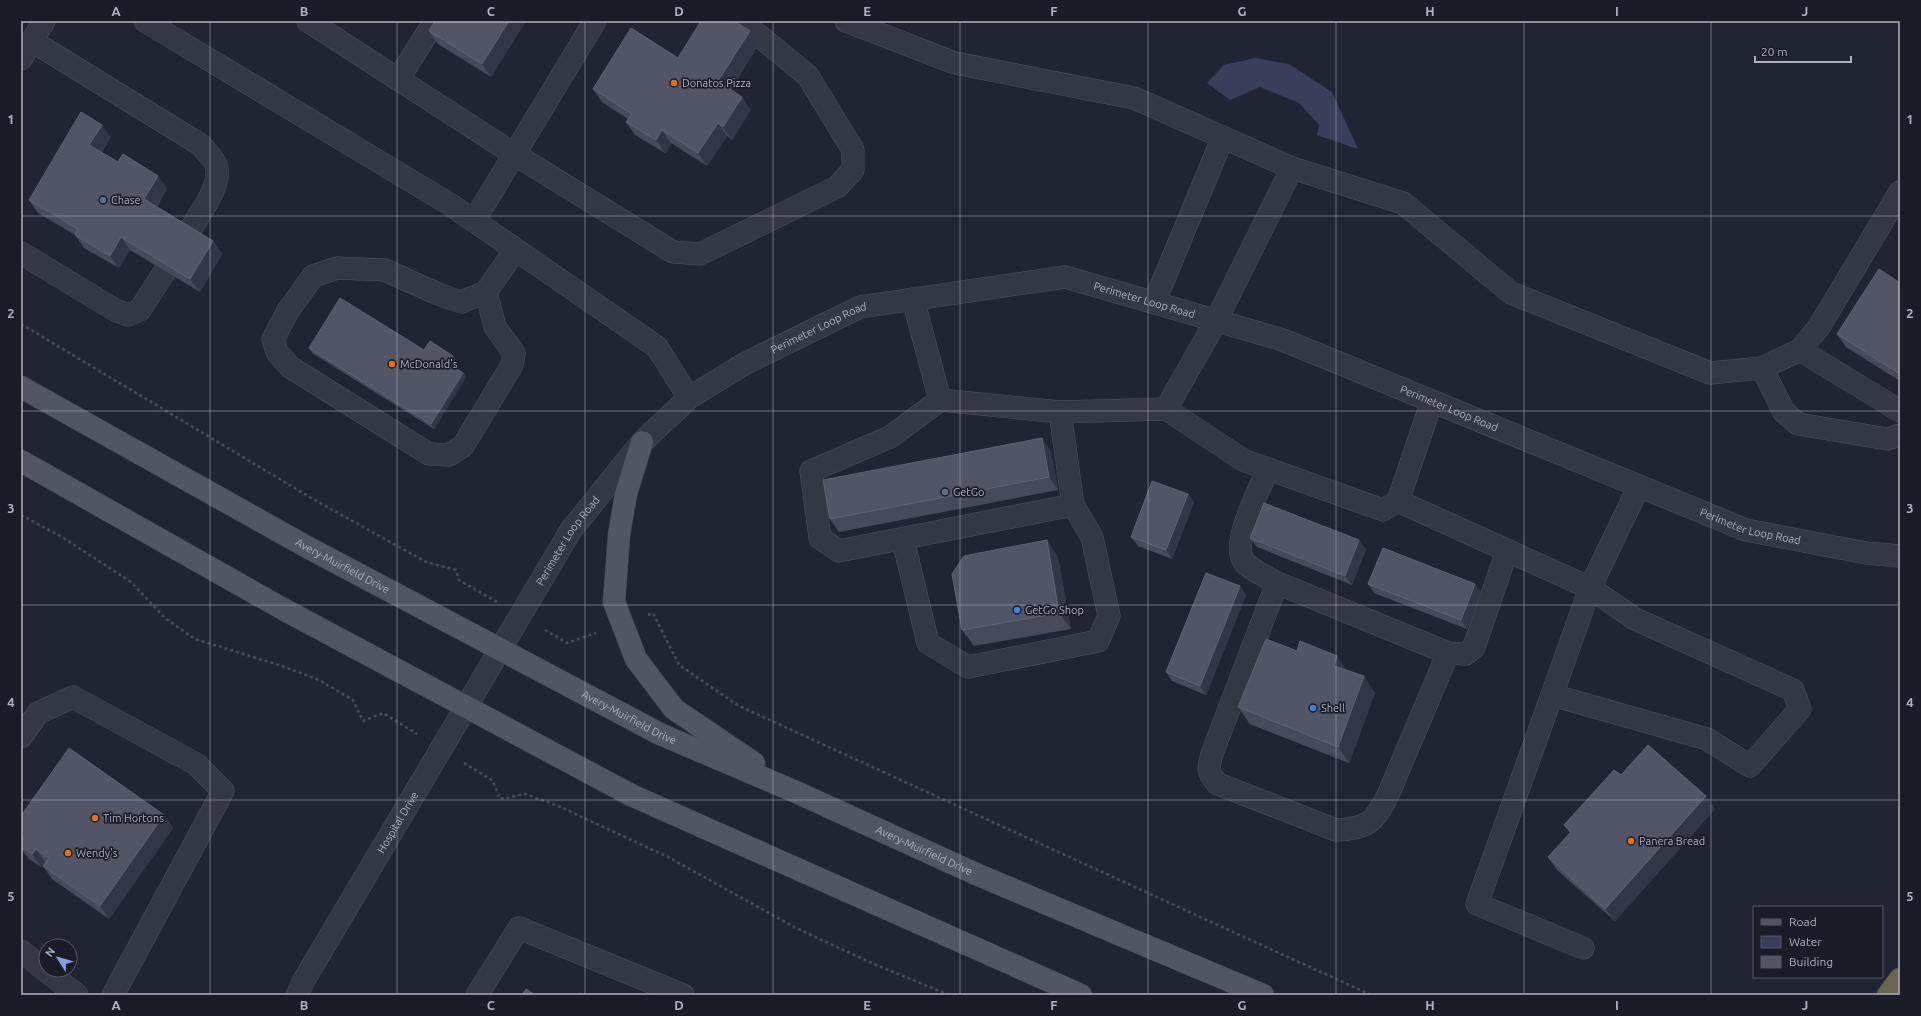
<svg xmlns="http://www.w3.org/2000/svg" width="1921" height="1016" viewBox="0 0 1921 1016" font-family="Ubuntu,sans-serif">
  <rect width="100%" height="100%" fill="#212533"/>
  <polygon fill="#393f5b" points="1255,58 1289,64 1332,92 1358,149 1317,135 1319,125 1299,103 1260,87 1230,100 1207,83 1224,65"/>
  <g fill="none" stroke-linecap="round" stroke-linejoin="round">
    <defs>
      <g id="minor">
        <polyline points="145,21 451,205 657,347 689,398"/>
        <polyline points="308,21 514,154 673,252 700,254 837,187 853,170 853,150 808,76 752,30 738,21"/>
        <polyline points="846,21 955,63 1134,98 1292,168 1403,203 1511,293 1710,373 1762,368 1800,350 1819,327 1900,192"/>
        <path d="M32,41L201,145C205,151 214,158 216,165C223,185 198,216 188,233"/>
        <polyline points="21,59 44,21"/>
        <polyline points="399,78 435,21"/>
        <polyline points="474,221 595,21"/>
        <polyline points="21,253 115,310 128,315 140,310 165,271"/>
        <polyline points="486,292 495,327 514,353 512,365 463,446 449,455 429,454 290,367 277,352 273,339 288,311 313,276 337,268 385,270 438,294 461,302 486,292 515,250"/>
        <polyline points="913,299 940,400 890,437 811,471 820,538 839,551 1073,505 1060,412 940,400"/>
        <polyline points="1154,303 1223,137"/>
        <polyline points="1800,350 1900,411"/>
        <polyline points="1762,368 1784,412 1798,424 1887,439 1900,435"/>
        <polyline points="1166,409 1243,460 1383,510 1398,501 1590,588 1639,486"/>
        <polyline points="1060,412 1166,409 1216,321 1292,168"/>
        <path d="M1268,469C1260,489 1229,545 1245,563C1253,571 1267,577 1277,583"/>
        <polyline points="1398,501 1432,401"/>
        <polyline points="903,540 928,643 968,667 1098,641 1109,616 1092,537 1073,505"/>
        <path d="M1448,653L1277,583L1213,751C1208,767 1206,772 1218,784L1336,830C1367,829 1375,822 1388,795L1448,653L1466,654L1474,647L1507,551"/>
        <polyline points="1552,695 1590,588 1635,619 1793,690 1800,709 1750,766 1707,739 1552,695 1477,904 1583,948"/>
        <polyline points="21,737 38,713 73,697 196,764 223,791 113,995"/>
        <polyline points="21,951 77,995"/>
        <path id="s1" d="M297,995L304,980L571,530L642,442L689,398L744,364L860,307L1065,277L1283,340L1746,530L1866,553L1900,556"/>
        <polyline points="477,995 519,928 683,995"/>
      </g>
      <g id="major">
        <path id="s2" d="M21,387L307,547L660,734L796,792L976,874L1263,995"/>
        <polyline points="642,442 626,494 619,535 614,602 636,659 674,709 754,763"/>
        <polyline points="21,461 283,609 631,795 1081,995"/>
      </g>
      <polyline id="highway" points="1888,995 1900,979"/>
    </defs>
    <use href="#minor" stroke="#4f525f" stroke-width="23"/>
    <use href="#major" stroke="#3e414d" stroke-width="23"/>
    <use href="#highway" stroke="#3c3f4b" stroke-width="23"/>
    <g stroke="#454f56" stroke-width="2.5" stroke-dasharray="3 3" stroke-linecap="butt">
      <polyline points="21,324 313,499 426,562 456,570 459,580 497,602"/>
      <polyline points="21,515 62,537 131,582 165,618 195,639 282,666 319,680 353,700 363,721 383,713 417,734"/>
      <polyline points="648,615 653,613 679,665 739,706 1371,995"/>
      <polyline points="545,630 567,643 596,633"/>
      <polyline points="464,763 493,781 500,799 525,794 556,805 668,857 796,928 874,964 949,995"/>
    </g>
    <use href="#minor" stroke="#343744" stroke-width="22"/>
    <use href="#major" stroke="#525664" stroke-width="22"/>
    <use href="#highway" stroke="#696552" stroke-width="22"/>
  </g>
  <g fill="#464a5b">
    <polygon points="435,21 526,21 491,77 438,44 429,31"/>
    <polygon points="750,31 759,44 731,89 751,110 732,140 727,136 707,166 671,143 665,153 635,135 626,122 628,119 602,102 593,89"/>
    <polygon points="102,125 111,137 102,152 118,162 167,188 157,207 213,241 222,254 200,292 130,250 119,268 84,248 75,235 38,213 29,200"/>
    <polygon points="1900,283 1900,381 1846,347 1837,334"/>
    <polygon points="309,348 453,356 456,360 453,366 463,373 466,377 434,429 312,353"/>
    <polygon points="1051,451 1058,490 839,532 830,519"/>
    <polygon points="1194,502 1172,559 1138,546 1131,537"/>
    <polygon points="1250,538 1366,549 1352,585 1257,547"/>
    <polygon points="1058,557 1071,629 974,646 962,630"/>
    <polygon points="1368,584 1481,592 1467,629 1374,593"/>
    <polygon points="1240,586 1246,595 1206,695 1172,681 1166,672"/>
    <polygon points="1347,670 1375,693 1349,763 1250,724 1238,707"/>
    <polygon points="1621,775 1715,809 1615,921 1557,870 1548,857 1570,833 1564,825"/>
    <polygon points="164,815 173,828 109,919 52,879 43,866 46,862 45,862 41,867 28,858 21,849 21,816"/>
  </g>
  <g fill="#323646">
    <polygon points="509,21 526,21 491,77 482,64"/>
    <polygon points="750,31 759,44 727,94 718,81"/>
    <polygon points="742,97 751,110 732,140 723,127"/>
    <polygon points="718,123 727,136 707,166 698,153"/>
    <polygon points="102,125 111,137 98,157 89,145"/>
    <polygon points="662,130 671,143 665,153 656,140"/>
    <polygon points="158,176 167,188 153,212 144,199"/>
    <polygon points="121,237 130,250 119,268 110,256"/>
    <polygon points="213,241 222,254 200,292 190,279"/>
    <polygon points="453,356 456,360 451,368 448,364"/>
    <polygon points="463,373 466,377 434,429 431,424"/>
    <polygon points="1042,438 1051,451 1058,490 1049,477"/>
    <polygon points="1188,494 1194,502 1172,559 1166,550"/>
    <polygon points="1047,540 1058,557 1071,629 1059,613"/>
    <polygon points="1359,540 1366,549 1352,585 1345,576"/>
    <polygon points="1475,584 1481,592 1467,629 1461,620"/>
    <polygon points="1240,586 1246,595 1206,695 1200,686"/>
    <polygon points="1337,656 1349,673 1334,666"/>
    <polygon points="1364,676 1375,693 1349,763 1338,747"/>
    <polygon points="1706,796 1715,809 1615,921 1605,909"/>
    <polygon points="164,815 173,828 109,919 100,906"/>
    <polygon points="36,849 45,862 41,867 32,854"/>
  </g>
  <g fill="#515566" stroke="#606374">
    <polygon points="435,21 509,21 482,64 429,31"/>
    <polygon points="701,21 734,21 750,31 718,81 742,97 723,127 718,123 698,153 662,130 656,140 626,122 632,114 593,89 631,28 678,58"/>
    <polygon points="81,112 102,125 89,145 118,162 123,154 158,176 144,199 213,241 190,279 121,237 110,256 75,235 78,229 29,200"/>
    <polygon points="1879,269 1900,283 1900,374 1837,334"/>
    <polygon points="340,298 424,350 430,341 453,356 448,364 463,373 431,424 309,348"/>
    <polygon points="1042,438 1049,477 830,519 823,480"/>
    <polygon points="1152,481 1188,494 1166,550 1131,537"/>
    <polygon points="1264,503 1359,540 1345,576 1250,538"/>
    <polygon points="1047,540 1059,613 962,630 952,574 964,556"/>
    <polygon points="1383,548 1475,584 1461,620 1368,584"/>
    <polygon points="1206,573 1240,586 1200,686 1166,672"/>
    <polygon points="1266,639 1297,651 1300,641 1337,656 1334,666 1364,676 1338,747 1238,707"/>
    <polygon points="1648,745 1706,796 1605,909 1548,857 1571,832 1564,825 1614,770 1621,775"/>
    <polygon points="69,748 164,815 100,906 43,866 49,858 36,849 32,854 21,847 21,842 24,838 21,836 21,816"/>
    <polygon points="526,989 535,995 522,995"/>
    <polygon points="580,993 583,995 579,995"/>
  </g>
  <path fill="none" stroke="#aeb1c1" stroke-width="1" stroke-opacity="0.55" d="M210,21V995M397,21V995M585,21V995M773,21V995M960,21V995M1148,21V995M1336,21V995M1524,21V995M1711,21V995M21,216H1900M21,411H1900M21,605H1900M21,800H1900"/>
  <g fill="#e8710a" stroke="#1a1d28" stroke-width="1.5">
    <circle cx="674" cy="83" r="4"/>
    <circle cx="392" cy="364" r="4"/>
    <circle cx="95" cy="818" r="4"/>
    <circle cx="1631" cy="841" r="4"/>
    <circle cx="68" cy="853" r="4"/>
  </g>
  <g fill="#5c6f8a" stroke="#1a1d28" stroke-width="1.5">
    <circle cx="103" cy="200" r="4"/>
    <circle cx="945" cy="492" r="4"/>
  </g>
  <g fill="#3f7fe0" stroke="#1a1d28" stroke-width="1.5">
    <circle cx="1017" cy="610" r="4"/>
    <circle cx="1313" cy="708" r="4"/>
  </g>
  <g text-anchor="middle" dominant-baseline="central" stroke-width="3.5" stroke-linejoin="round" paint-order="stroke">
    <g font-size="11" fill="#aeb1c1" stroke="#1a1d28" text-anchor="start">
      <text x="682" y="83">Donatos Pizza</text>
      <text x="111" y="200">Chase</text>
      <text x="400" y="364">McDonald's</text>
      <text x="953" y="492">GetGo</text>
      <text x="1025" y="610">GetGo Shop</text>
      <text x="1321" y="708">Shell</text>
      <text x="103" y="818">Tim Hortons</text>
      <text x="1639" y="841">Panera Bread</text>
      <text x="76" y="853">Wendy's</text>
    </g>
    <g font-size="11" fill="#aeb1c1" stroke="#1a1d28">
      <text stroke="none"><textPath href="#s1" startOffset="1201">Perimeter Loop Road</textPath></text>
      <text stroke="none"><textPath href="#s1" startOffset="865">Perimeter Loop Road</textPath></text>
      <text stroke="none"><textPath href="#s1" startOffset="1525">Perimeter Loop Road</textPath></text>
      <text stroke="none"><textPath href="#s1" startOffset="1849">Perimeter Loop Road</textPath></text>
      <text stroke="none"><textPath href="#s1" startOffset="529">Perimeter Loop Road</textPath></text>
      <text stroke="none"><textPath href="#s2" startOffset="368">Avery-Muirfield Drive</textPath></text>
      <text stroke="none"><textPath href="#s2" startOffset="692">Avery-Muirfield Drive</textPath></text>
      <text stroke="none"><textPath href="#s1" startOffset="200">Hospital Drive</textPath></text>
      <text stroke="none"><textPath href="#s2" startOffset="1016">Avery-Muirfield Drive</textPath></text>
    </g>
  </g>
  <rect width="1921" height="1016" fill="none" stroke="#1a1d28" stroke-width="44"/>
  <rect x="1753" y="906" width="130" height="72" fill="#1a1d28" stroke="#555865"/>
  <rect x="1761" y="919" width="20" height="6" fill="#525664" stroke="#555865"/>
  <text x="1789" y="926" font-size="12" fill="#aeb1c1">Road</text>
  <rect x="1761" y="936" width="20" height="12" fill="#393f5b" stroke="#555865"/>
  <text x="1789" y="946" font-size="12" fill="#aeb1c1">Water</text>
  <rect x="1761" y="956" width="20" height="12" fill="#515566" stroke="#555865"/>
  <text x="1789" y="966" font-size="12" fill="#aeb1c1">Building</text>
  <g transform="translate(58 958) rotate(307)"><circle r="19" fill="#1a1d28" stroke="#555865"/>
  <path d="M0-3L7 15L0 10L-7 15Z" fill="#8a9aea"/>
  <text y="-6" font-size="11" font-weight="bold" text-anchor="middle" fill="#aeb1c1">N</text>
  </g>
  <path d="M1755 56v6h96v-6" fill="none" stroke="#aeb1c1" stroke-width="2"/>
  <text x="1761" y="56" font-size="12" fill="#aeb1c1" stroke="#1a1d28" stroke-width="3" paint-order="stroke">20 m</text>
  <rect x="22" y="22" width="1877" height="972" fill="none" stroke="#aeb1c1" stroke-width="1.5"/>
  <g font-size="13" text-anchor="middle" font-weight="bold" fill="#aeb1c1">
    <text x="116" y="16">A</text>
    <text x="304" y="16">B</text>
    <text x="491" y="16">C</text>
    <text x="679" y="16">D</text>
    <text x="867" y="16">E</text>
    <text x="1054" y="16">F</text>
    <text x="1242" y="16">G</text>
    <text x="1430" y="16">H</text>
    <text x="1617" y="16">I</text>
    <text x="1805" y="16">J</text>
    <text x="11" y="124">1</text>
    <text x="1910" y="124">1</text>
    <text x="11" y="318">2</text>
    <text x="1910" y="318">2</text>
    <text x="11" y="513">3</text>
    <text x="1910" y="513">3</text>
    <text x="11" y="707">4</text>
    <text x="1910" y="707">4</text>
    <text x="11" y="901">5</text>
    <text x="1910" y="901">5</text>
    <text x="116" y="1010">A</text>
    <text x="304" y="1010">B</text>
    <text x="491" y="1010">C</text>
    <text x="679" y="1010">D</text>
    <text x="867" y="1010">E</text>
    <text x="1054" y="1010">F</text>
    <text x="1242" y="1010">G</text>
    <text x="1430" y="1010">H</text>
    <text x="1617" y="1010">I</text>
    <text x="1805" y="1010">J</text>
  </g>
</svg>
